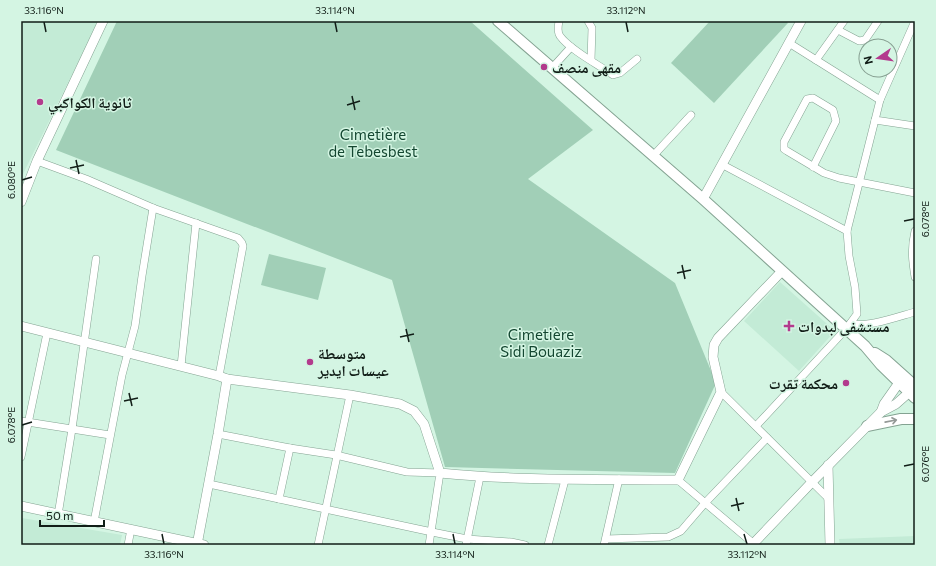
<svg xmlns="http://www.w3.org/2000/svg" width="936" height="566" viewBox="0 0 936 566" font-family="Commissioner,'Noto Naskh Arabic',sans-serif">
  <rect width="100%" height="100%" fill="#d4f5e3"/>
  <g fill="#c3ebd6">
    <polygon points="21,21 96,21 96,26 21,178"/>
    <polygon points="780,282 835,331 799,371 744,321"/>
    <polygon points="22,518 122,535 120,545 21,545"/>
    <polygon points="915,536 915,545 840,545 839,539"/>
  </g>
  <g fill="#a1cfb7">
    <polygon points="117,21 470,21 593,130 528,179 675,283 716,383 675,473 445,467 392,280 56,150"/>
    <polygon points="710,21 786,21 788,23 714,103 671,63"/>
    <polygon points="269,254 326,268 318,300 261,285"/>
  </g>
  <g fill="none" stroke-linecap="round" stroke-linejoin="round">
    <defs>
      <g id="minor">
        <path d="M559,21C558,26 557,32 560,36C570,50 599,65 613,75L620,73L637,59"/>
        <polyline points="588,21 592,28 591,60"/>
        <polyline points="915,21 880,100 875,120 915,126"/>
        <polyline points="838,30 859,41 865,40 878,21"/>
        <polyline points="789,43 880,100"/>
        <polyline points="816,60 844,21"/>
        <polyline points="552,68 571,47"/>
        <polyline points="653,156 691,115"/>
        <polyline points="37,161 86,179 153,208 238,238 242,243 243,246 219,376"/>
        <polyline points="723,165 847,231"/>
        <polyline points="813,167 836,121 833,110 813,98 807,99 784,142 784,149 787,151 824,173 839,178 915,193"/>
        <path d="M915,231C911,248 912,259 915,277"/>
        <path d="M851,323C864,329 900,316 915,312"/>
        <polyline points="181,366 196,223"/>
        <polyline points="721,392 829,499"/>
        <polyline points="21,421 110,435"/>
        <polyline points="756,426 846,329 857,314 855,287 849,256 847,231 875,120"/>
        <polyline points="218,434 290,448 336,455 407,472 440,473 429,545"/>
        <polyline points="21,457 47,333"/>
        <polyline points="678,480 754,544"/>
        <polyline points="209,484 432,532 467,539 511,542 525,545"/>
        <polyline points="279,499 290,448"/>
        <polyline points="58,515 72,429 96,259"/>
        <polyline points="94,522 122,375 135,326 142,276 153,208"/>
        <polyline points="606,539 668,537 681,531 705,503 767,438"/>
        <polyline points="128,545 131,529"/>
        <polyline points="318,545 350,395"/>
        <polyline points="466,545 480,477"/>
        <polyline points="548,545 565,480"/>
        <polyline points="604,545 619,479"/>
      </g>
      <g id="tertiary">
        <polyline points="703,199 801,21"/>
        <polyline points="21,202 37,161 103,21"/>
        <path d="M21,326L219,376L227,379L350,395L400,404L414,411L424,424L440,473C519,481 598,479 678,480L721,392L713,357L714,345L718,338L782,271"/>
        <polyline points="881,412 896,404 913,389"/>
        <polyline points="828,465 830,545"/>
        <polyline points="21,506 204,545"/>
        <polyline points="197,545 218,434 227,379"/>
        <polyline points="752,545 812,482 881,412 884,404 903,377"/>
      </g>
      <g id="secondary">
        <polyline points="498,21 703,199 865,346 881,365 915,398"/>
        <polyline points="875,353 886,360 915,386"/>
        <polyline points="867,426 901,419 915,419"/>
      </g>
    </defs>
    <use href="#minor" stroke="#84a392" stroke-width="8"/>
    <use href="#tertiary" stroke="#84a392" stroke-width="10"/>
    <use href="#secondary" stroke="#84a392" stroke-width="12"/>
    <use href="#minor" stroke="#fff" stroke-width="7"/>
    <use href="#tertiary" stroke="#fff" stroke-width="9"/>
    <use href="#secondary" stroke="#fff" stroke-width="10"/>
  </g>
  <defs><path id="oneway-shaft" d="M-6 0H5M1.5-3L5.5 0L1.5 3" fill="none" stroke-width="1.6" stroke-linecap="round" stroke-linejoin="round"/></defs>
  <use stroke="#949997" href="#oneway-shaft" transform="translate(891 421) rotate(-11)"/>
  <path fill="none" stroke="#111d17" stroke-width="1.5" d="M44,22L46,32M335,22L337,32M626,22L628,32M352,96L355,110M347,105L360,101M76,160L79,174M70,168L84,165M22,180L32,177M904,221L914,219M682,265L685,279M677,273L691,270M406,329L409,342M400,337L414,334M129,393L132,406M124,401L138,398M22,425L32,422M904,466L914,464M736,498L739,511M731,506L744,503M162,534L164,544M453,534L455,544M744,534L747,544"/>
  <g fill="#b33a8d" stroke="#d4f5e3" stroke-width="1.5">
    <circle cx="544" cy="67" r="4"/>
    <circle cx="40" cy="102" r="4"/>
    <path d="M787 320h4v4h4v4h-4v4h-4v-4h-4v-4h4z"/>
    <circle cx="310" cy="362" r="4"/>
    <circle cx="846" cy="383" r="4"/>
  </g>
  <g text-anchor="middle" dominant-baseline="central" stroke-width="3" stroke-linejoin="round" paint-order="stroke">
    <g font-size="15" font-weight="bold" fill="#111d17" stroke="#d4f5e3" text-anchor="start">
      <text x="552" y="67">مقهى منصف</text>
      <text x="48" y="102">ثانوية الكواكبي</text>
      <text x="798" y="326">مستشفى لبدوات</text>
      <text x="318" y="353">متوسطة<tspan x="318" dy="17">عيسات ايدير</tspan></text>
      <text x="838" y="383" text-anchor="end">محكمة تقرت</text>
    </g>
    <g font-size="15" fill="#144731" stroke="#d4f5e3">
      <text x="373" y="134">Cimetière<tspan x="373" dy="17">de Tebesbest</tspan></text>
      <text x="541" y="334">Cimetière<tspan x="541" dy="17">Sidi Bouaziz</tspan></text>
    </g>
  </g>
  <rect width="936" height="566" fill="none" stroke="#d4f5e3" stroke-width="44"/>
  <g transform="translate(878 58) rotate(257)"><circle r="19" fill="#d4f5e3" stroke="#869f91"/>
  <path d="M0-3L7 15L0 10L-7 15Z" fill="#b33a8d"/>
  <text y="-6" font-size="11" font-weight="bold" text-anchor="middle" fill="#111d17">N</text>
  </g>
  <path d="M40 520v6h64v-6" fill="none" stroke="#111d17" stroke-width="2"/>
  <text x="46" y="520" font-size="12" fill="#111d17" stroke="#d4f5e3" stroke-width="3" paint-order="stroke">50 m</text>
  <rect x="22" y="22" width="892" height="522" fill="none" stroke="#111d17" stroke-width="1.5"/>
  <g font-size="10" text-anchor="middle" fill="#111d17">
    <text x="44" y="14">33.116°N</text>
    <text x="335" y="14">33.114°N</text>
    <text x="626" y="14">33.112°N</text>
    <text transform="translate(11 180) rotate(-90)" y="4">6.080°E</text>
    <text transform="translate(925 219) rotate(-90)" y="4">6.078°E</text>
    <text transform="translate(11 425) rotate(-90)" y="4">6.078°E</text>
    <text transform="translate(925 464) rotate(-90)" y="4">6.076°E</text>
    <text x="164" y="558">33.116°N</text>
    <text x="455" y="558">33.114°N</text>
    <text x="747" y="558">33.112°N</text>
  </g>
</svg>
